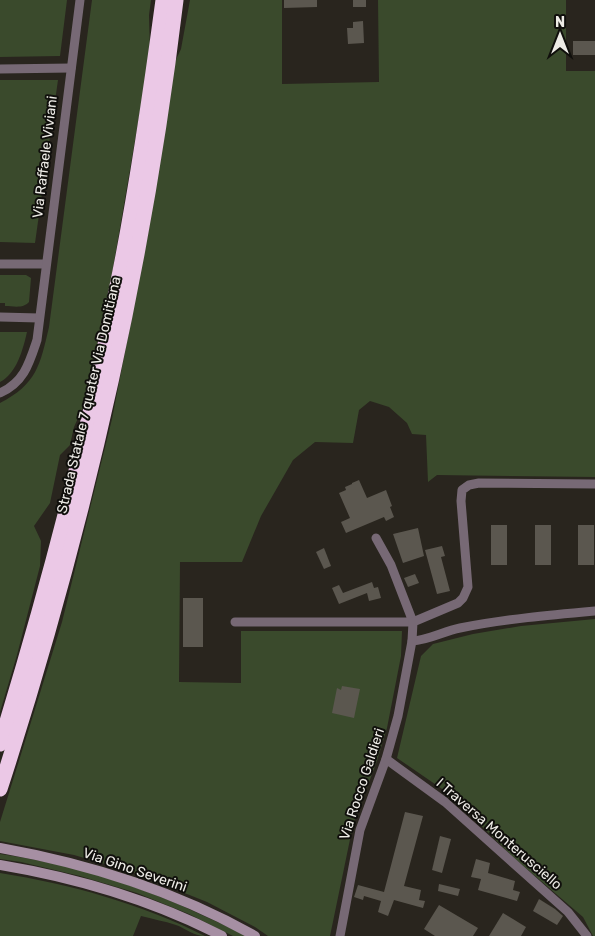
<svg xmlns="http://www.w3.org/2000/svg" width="595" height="936" viewBox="0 0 595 936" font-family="Rubik,sans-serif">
  <rect width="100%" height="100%" fill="#29251e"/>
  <g fill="#3a4a2c">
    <polygon points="0,0 67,0 60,56 0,57"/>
    <path d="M92,0H151L149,15L150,53L111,280L84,405L74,427L70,445L60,455L50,503L34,526L41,541L40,566L17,655L0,712V403C37,384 40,365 49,327Z"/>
    <polygon points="190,0 282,0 282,84 379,82 378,0 566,0 566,71 595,71 595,477 437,475 428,482 426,435 412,434 407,423 389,407 370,401 359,410 353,443 315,442 293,460 261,516 242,562 180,562 179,682 241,683 241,631 402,631 401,656 387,728 377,761 353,825 330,936 268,936 255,927 207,902 132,872 74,855 0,841 0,822 62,622 112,419 148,233 173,66 181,49"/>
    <polygon points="0,80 58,80 35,243 0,242"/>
    <path d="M0,275H26L31,278L29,302C23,309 13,306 5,306V303H0Z"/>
    <path d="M0,332H27C23,349 17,373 0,382Z"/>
    <polygon points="595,619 595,936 593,936 583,917 514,858 448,793 397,758 421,656 433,644 473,634 521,626"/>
    <path d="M0,854C71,864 139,885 204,916C217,922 232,928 245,936H233L189,914L137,893L80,876L21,862L0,859Z"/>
    <path d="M0,873C70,884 142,904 205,936C193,936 187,929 176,925C164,921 152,919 141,916L133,936H0Z"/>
  </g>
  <g fill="#5b574f">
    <polygon points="284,0 317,0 317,7 284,8"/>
    <rect x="353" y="0" width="13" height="7"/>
    <polygon points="363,21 364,43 348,44 347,28 353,28 353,22"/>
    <rect x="573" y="41" width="22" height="14"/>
    <polygon points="359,480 367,498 386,490 392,506 390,507 394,517 386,521 384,517 346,533 341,522 350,518 339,493 346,490 345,487 352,484 352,483"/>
    <rect x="491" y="525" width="16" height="40"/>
    <rect x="535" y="525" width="16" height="40"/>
    <rect x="578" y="525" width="16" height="40"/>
    <polygon points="418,528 424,556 403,563 393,534"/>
    <polygon points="442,546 445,556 441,557 450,591 437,594 425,550"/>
    <polygon points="324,548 331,566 324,569 316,552"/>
    <polygon points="415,574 419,583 408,587 404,578"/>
    <polygon points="372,582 374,588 378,587 381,598 369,601 367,593 339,604 332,588 339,585 343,593"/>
    <rect x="183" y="598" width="20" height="49"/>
    <polygon points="342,686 360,689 354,718 332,713 337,688 341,690"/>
    <polygon points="405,812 423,816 404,886 421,890 419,900 425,901 423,908 394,900 388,916 378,912 381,901 364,896 363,900 354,897 358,885 384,892"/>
    <polygon points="440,836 451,839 442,873 432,870"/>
    <polygon points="476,859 490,863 488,873 515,881 513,890 520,892 517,901 478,890 481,879 471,877"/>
    <polygon points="439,884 460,889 458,896 438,891"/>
    <polygon points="539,899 555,909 563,916 557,925 533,911"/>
    <polygon points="439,905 478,928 473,936 435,936 424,929"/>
    <polygon points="503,913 526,927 521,936 489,936"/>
  </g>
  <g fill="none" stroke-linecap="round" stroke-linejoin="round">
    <g stroke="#776975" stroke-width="9">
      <polyline points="0,69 71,68"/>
      <polyline points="0,264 46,264"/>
      <polyline points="0,317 39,318"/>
      <path d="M0,393C24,382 29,364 37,340L80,0"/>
      <polyline points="235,622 413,622 391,565 376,538"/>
      <path d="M412,641C429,640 444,631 460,628C505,619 550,615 595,611"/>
      <polyline points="386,759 445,802 568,912 587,936"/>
      <polyline points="340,936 360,830 386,759 398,716 412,641 413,622 458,603 463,598 468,587 461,501 462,490 469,485 479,483 595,484"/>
    </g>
    <g stroke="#a68fa3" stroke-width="10">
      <path d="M0,848C90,864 175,891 255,936"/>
      <path d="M0,865C78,878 152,900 222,936"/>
    </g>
    <g stroke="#ebc8e6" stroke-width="15">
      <path d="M0,744C46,595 86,444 116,291C136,195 150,97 163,0"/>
      <path d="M0,789C83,533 144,268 176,0"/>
    </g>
  </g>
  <g text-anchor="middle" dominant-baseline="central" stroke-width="4" stroke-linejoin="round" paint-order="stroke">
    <g font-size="14" fill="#edebe6" stroke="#100f0c">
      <text transform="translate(45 157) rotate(-83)">Via Raffaele Viviani</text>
      <text transform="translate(89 395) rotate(-77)">Strada Statale 7 quater Via Domitiana</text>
      <text transform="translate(362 784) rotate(-72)">Via Rocco Galdieri</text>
      <text transform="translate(499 834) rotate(41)">I Traversa Monterusciello</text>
      <text transform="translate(135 870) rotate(19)">Via Gino Severini</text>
    </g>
  </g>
  <g transform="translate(560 35)" stroke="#100f0c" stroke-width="4" paint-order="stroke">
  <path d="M0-4L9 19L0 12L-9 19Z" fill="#edebe6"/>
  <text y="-8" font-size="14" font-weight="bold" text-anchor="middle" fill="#edebe6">N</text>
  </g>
</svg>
